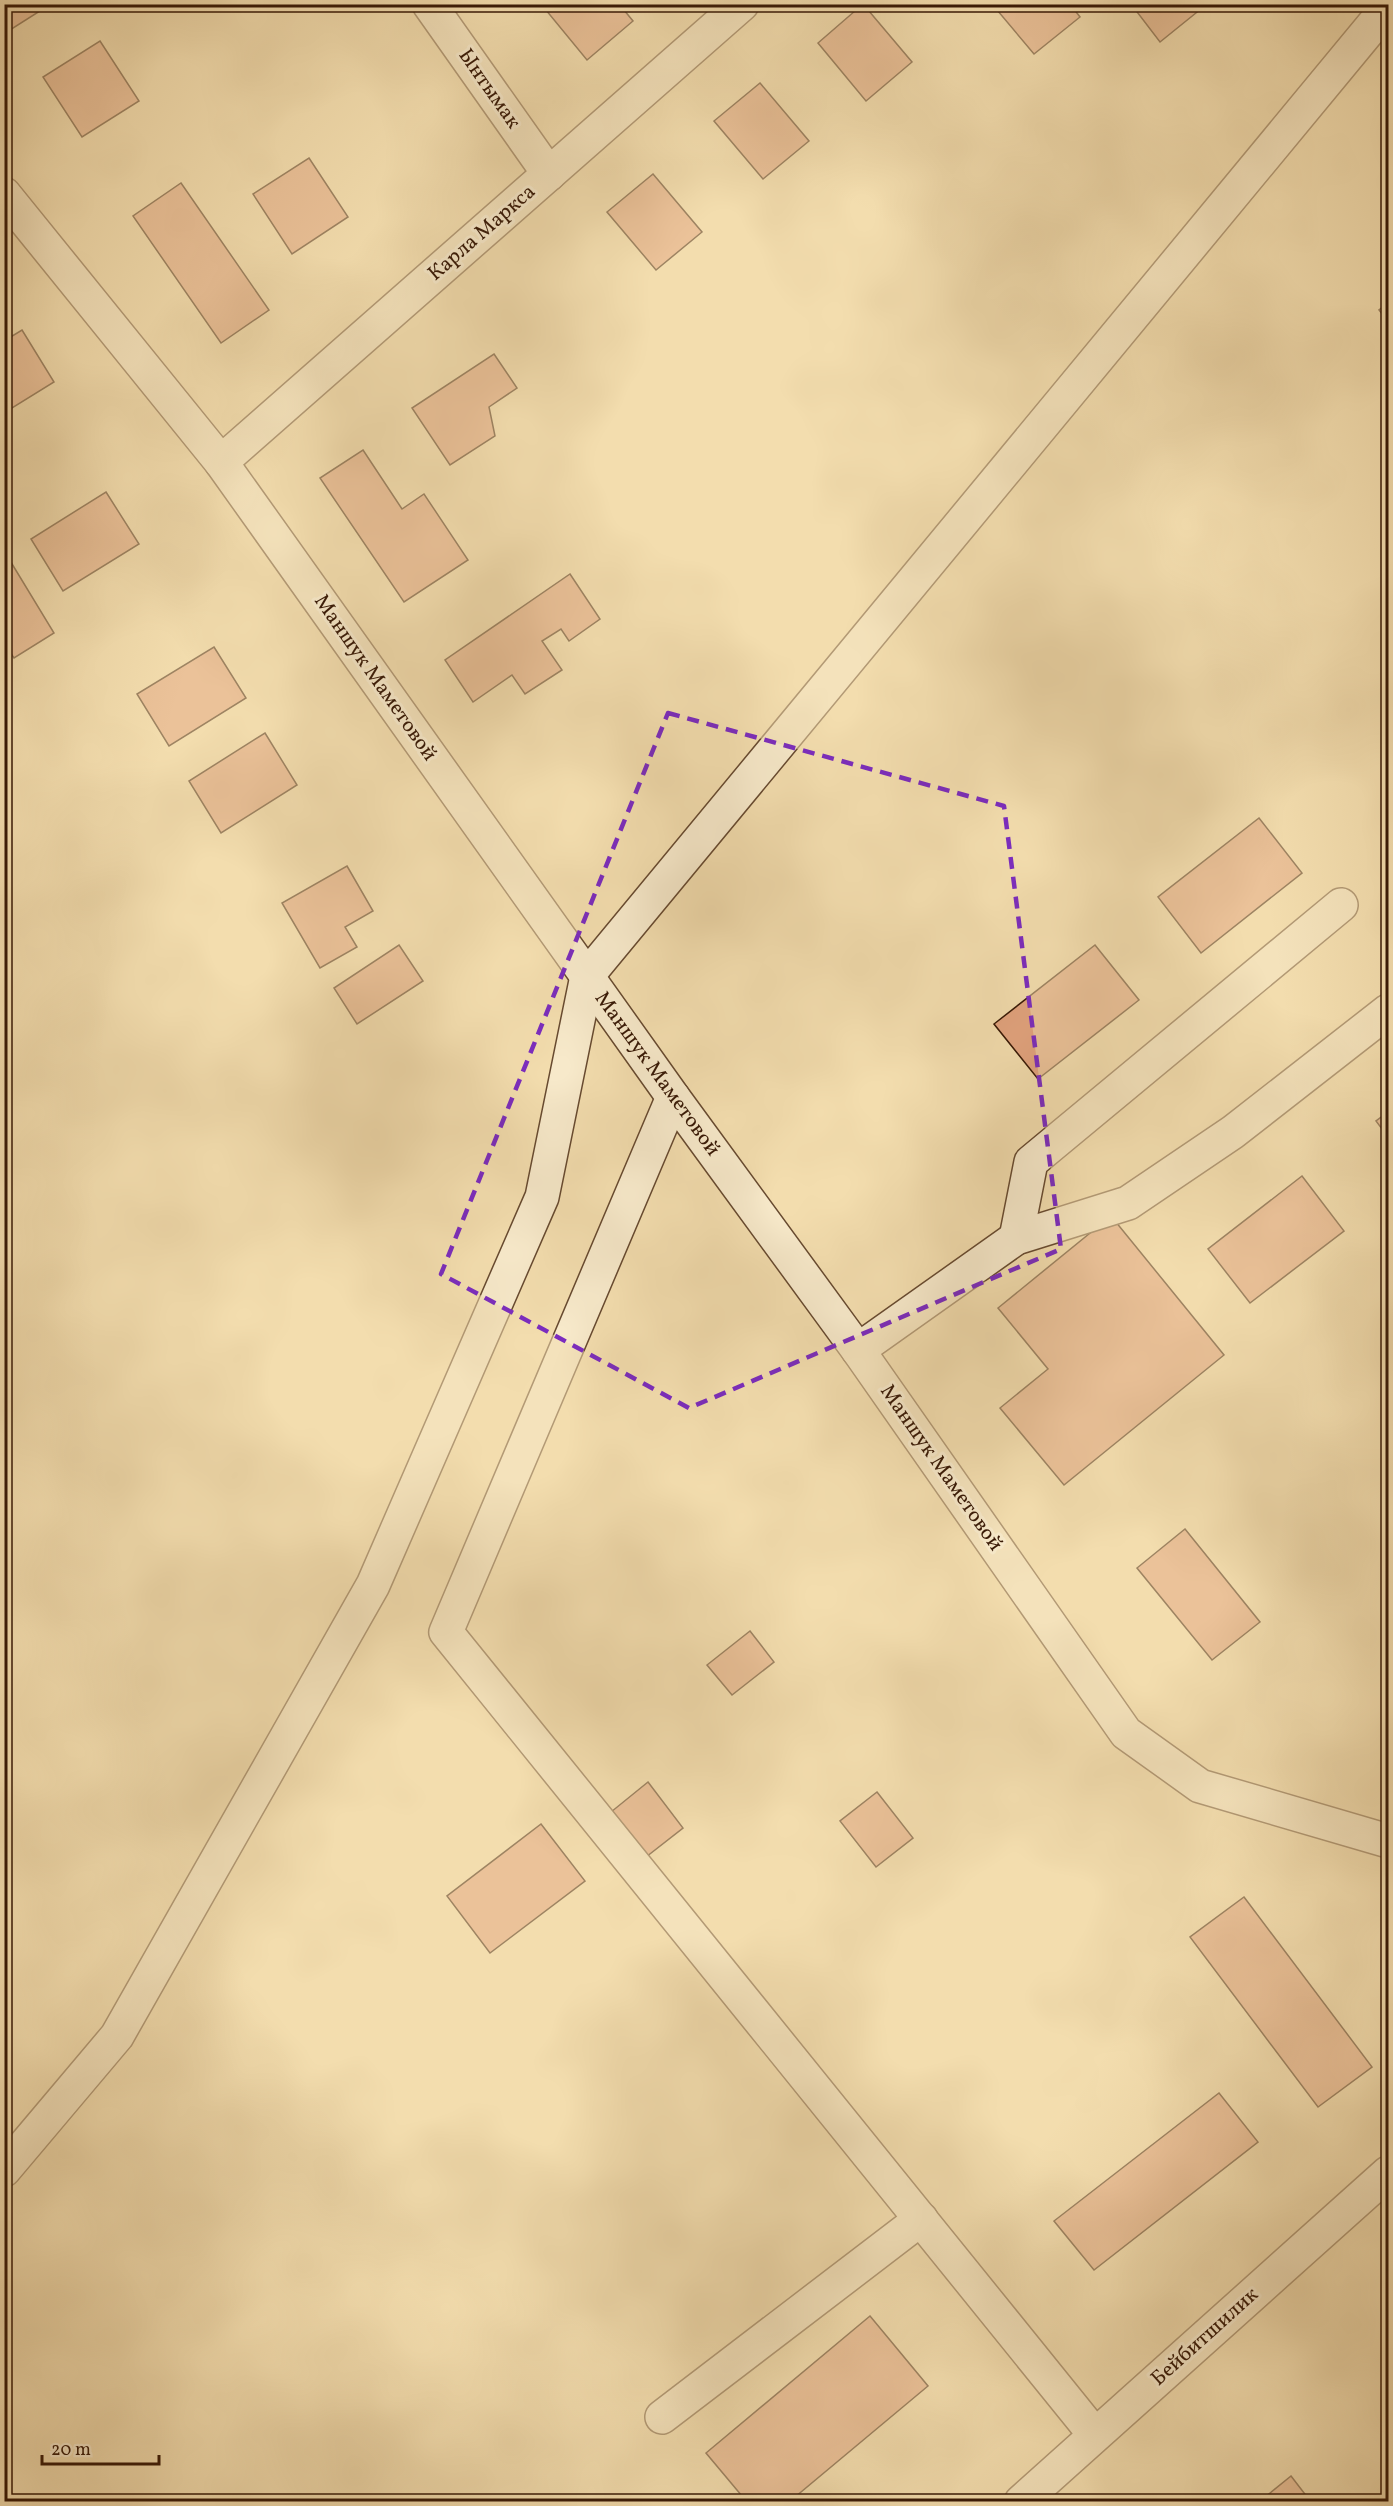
<svg xmlns="http://www.w3.org/2000/svg" width="1393" height="2506" viewBox="0 0 1393 2506" font-family="Vollkorn,serif">
  <rect width="100%" height="100%" fill="#f3ddae"/>
  <filter id="stains"><feTurbulence type="fractalNoise" baseFrequency=".00333" numOctaves="4"/><feColorMatrix values="0 0 0 0 .2 0 0 0 0 .09 0 0 0 0 .02 0 0 0 .5 -.17"/></filter>
  <radialGradient id="worn" r=".72"><stop offset=".6" stop-color="#630" stop-opacity="0"/><stop offset="1" stop-color="#630" stop-opacity=".3"/></radialGradient>
  <g fill="#e2a37e" stroke="#381906" stroke-width="1.5">
    <polygon points="4,4 51,4 10,30 4,21"/>
    <polygon points="541,4 619,4 633,21 587,60"/>
    <polygon points="863,4 912,62 866,101 818,43"/>
    <polygon points="992,4 1070,4 1080,17 1034,54"/>
    <polygon points="1131,4 1207,4 1160,42"/>
    <polygon points="100,41 139,101 82,137 43,77"/>
    <polygon points="760,83 809,141 763,179 714,121"/>
    <polygon points="309,158 348,217 292,254 253,194"/>
    <polygon points="653,174 702,232 656,270 607,212"/>
    <polygon points="181,183 269,310 221,343 133,216"/>
    <polygon points="1388,303 1388,322 1379,310"/>
    <polygon points="22,330 54,382 4,413 4,341"/>
    <polygon points="494,354 517,388 489,407 495,436 450,465 412,408"/>
    <polygon points="363,450 402,509 424,494 468,560 404,602 320,478"/>
    <polygon points="106,492 139,544 63,591 31,539"/>
    <polygon points="6,554 54,633 14,658 4,643"/>
    <polygon points="570,574 600,619 569,641 561,629 542,641 562,670 525,694 512,675 473,702 445,660"/>
    <polygon points="214,647 246,698 169,746 137,694"/>
    <polygon points="265,733 297,785 221,833 189,781"/>
    <polygon points="1259,818 1302,873 1201,953 1158,897"/>
    <polygon points="347,866 373,911 345,927 357,947 320,968 282,903"/>
    <polygon points="399,945 423,981 357,1024 334,988"/>
    <polygon points="1095,945 1139,1000 1038,1079 994,1024"/>
    <polygon points="1388,1112 1388,1137 1376,1121"/>
    <polygon points="1302,1176 1344,1231 1250,1303 1208,1249"/>
    <polygon points="1111,1216 1224,1355 1064,1485 1000,1408 1048,1369 998,1308"/>
    <polygon points="1185,1529 1260,1622 1212,1660 1137,1568"/>
    <polygon points="750,1631 774,1662 732,1695 707,1665"/>
    <polygon points="648,1782 683,1828 646,1857 611,1812"/>
    <polygon points="877,1792 913,1838 876,1867 840,1821"/>
    <polygon points="541,1824 585,1881 490,1953 447,1896"/>
    <polygon points="1244,1897 1372,2067 1318,2107 1190,1937"/>
    <polygon points="1219,2093 1258,2142 1094,2270 1054,2221"/>
    <polygon points="870,2316 928,2386 789,2502 747,2502 706,2453"/>
    <polygon points="1291,2476 1311,2502 1259,2502"/>
  </g>
  <g fill="none" stroke-linecap="round" stroke-linejoin="round">
    <defs>
      <g id="minor">
        <polyline points="429,4 549,174"/>
        <polyline points="4,194 221,462 673,1097 858,1350 1126,1733 1200,1786 1388,1841"/>
        <polyline points="221,462 742,4"/>
        <polyline points="673,1097 446,1632 1095,2435"/>
        <polyline points="1016,1238 1031,1162 1341,905"/>
        <polyline points="858,1350 1016,1238 1128,1203 1233,1132 1388,1011"/>
        <polyline points="4,2170 117,2036 373,1585 542,1197 587,976 1388,7"/>
        <polyline points="662,2417 921,2219"/>
        <polyline points="1021,2502 1388,2173"/>
      </g>
    </defs>
    <use href="#minor" stroke="#674a30" stroke-width="36"/>
    <use href="#minor" stroke="#f7e9ca" stroke-width="33"/>
  </g>
  <path d="M0 0H1393V2506H0ZM668,713L1004,806L1061,1249L689,1408L441,1274Z" fill="#f3ddae" fill-opacity=".55" fill-rule="evenodd"/>
  <path fill="none" stroke="#7b2cbf" stroke-width="4.5" stroke-dasharray="12 8" stroke-linejoin="round" d="M668,713L1004,806L1061,1249L689,1408L441,1274Z"/>
  <g text-anchor="middle" dominant-baseline="central" stroke-width="6" stroke-linejoin="round" paint-order="stroke">
    <g font-size="21" fill="#381906" stroke="#f7e9ca">
      <text transform="translate(489 89) rotate(55)">Ынтымак</text>
      <text transform="translate(482 233) rotate(-41)">Карла Маркса</text>
      <text transform="translate(375 678) rotate(55)">Маншук Маметовой</text>
      <text transform="translate(657 1074) rotate(54)">Маншук Маметовой</text>
      <text transform="translate(941 1468) rotate(55)">Маншук Маметовой</text>
      <text transform="translate(1205 2337) rotate(-42)">Бейбитшилик</text>
    </g>
  </g>
  <rect width="1393" height="2506" fill="none" stroke="#f3ddae" stroke-width="24"/>
  <rect x="6" y="6" width="1381" height="2494" fill="none" stroke="#381906" stroke-width="3"/>
  <rect x="12" y="12" width="1369" height="2482" fill="none" stroke="#381906" stroke-width="1.5"/>
  <path d="M42 2455v9h117v-9" fill="none" stroke="#381906" stroke-width="3"/>
  <text x="51" y="2455" font-size="18" fill="#381906" stroke="#f7e9ca" stroke-width="4.5" paint-order="stroke">20 m</text>
  <rect width="100%" height="100%" filter="url(#stains)"/>
  <rect width="100%" height="100%" fill="url(#worn)"/>
</svg>
